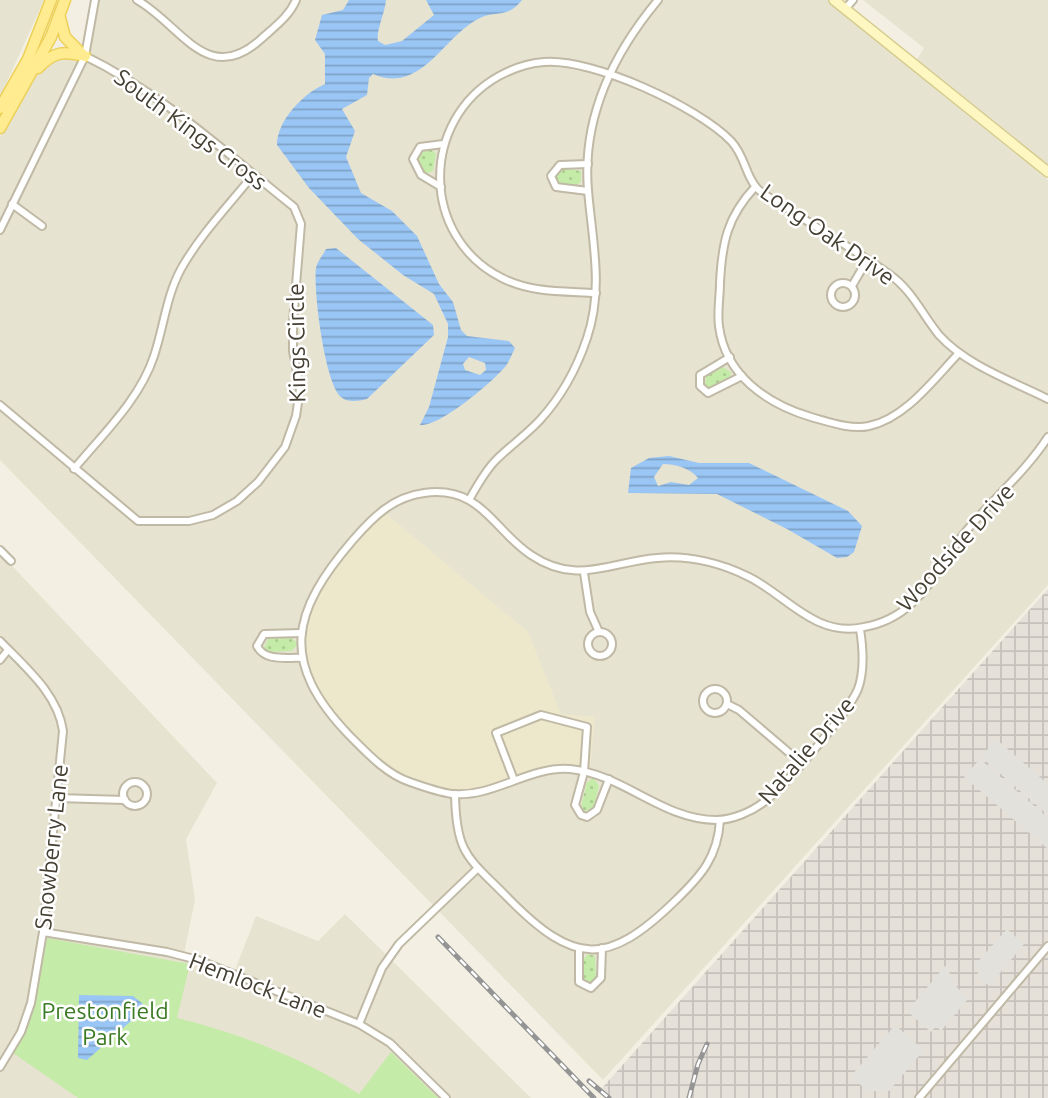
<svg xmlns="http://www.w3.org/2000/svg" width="1048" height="1098" viewBox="0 0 1048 1098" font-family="Ubuntu,sans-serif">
  <defs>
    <pattern id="industrial-grid" width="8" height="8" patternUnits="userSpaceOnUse" patternTransform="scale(1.75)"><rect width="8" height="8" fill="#e5e0d8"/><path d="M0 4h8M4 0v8" fill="none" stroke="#c6c1ba"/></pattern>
    <pattern id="grass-dots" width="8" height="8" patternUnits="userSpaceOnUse" patternTransform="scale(1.75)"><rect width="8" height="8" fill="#c5eba8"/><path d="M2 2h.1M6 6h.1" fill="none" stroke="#abcb91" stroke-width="1.8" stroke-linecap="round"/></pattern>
    <pattern id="water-rules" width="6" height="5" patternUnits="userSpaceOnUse" patternTransform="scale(1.75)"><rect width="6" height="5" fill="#9ac6f5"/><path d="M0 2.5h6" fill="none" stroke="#7fa2c7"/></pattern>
  </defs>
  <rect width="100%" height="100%" fill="#f3f0e3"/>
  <g fill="#e7e3d1">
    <polygon points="0,0 44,0 0,97"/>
    <polygon points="96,0 828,0 1048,180 1048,585 603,1080 0,460 0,137 37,74 57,55 87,59 126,78 292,209 299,225 292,283 291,348 301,225 294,207 127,76 85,56"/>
    <polygon points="863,0 1048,0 1048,168 916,61 924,48"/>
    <polygon points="0,553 217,783 186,839 195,900 184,954 235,970 256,916 318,941 345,914 531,1098 0,1098"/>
  </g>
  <polygon fill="url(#industrial-grid)" points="1048,589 1048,1098 612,1098 602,1088"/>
  <polygon fill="#ede8cc" points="384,512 528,632 561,714 595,717 590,770 543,769 494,786 455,791 430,786 405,778 387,767 327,707 314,684 305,658 308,610 323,579"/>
  <g fill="url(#grass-dots)">
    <polygon points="431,149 436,154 433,171 428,173 422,171 417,160 420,153"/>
    <polygon points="562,168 581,171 581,182 575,186 558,184 555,176"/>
    <polygon points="723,367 732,373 725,382 710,389 705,386 706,377"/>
    <polygon points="292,638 298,644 292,651 270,652 264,648 268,639"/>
    <polygon points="594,778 599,786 594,807 585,811 581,807 587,782"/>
    <polygon points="588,954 595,956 596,978 590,983 583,978 583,960"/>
  </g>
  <path fill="#c5eba8" d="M47,938L190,964L177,1018C239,1033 305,1059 359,1094L391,1052L438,1098H78L13,1053L35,1003Z"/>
  <g fill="#e3e1dc">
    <polygon points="996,739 1048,784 1048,815 981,757"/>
    <polygon points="980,759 1048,818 1048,849 964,777"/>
    <polygon points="1007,929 1024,944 989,986 976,975 980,971 974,966"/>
    <polygon points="946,965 955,985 968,999 941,1031 936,1026 931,1032 907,1011"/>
    <polygon points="895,1025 924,1050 889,1091 867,1091 851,1076"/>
  </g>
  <g fill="url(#water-rules)" fill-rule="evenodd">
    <path d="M349,0H386C385,13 376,30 378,41L385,45L402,41L434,15L426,0H522C506,20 496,9 478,19C443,37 421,95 373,74L369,78L367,95L342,109L355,131L346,157L361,193L392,211L417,236L439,284L453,302L461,330L467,336L509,341L515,348C512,354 509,362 505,367C491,383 440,427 420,425L429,407L448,337V324L434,294L403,275L358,239L309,188L277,145C277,120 304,93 325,84V54L315,40L322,15L343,10ZM469,357L485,363L486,370L480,375L465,370L463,364Z"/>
    <path d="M336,248L433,325L434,335L367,399C358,401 348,403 341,397C325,384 313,290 316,268C317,262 323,255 326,249Z"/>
    <path d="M669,456L699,463H749L848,511L862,526L854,552L847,557L837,558L787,529L717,494L628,493L631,468L649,458ZM663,464C675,464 690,468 698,478L689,485L671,482L658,486L654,477Z"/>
    <polygon points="79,995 133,996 143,1004 140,1013 87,1060 78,1058"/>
  </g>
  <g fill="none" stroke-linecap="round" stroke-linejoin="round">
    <defs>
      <g id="street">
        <path d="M137,0C181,25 207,87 260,40C273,28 289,17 296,0"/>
        <polyline points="845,9 853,0"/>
        <polyline points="441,187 421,175 413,159 420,147 443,144"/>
        <path d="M755,187C727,217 722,243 720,283C720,297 717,312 719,326C725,375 767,404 811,417C829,422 851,430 869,426C906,418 934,379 959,353"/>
        <polyline points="588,191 556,187 551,176 560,165 588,164"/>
        <polyline points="12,204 42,226"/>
        <polyline points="0,230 85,56 95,0"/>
        <circle cx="843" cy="295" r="12"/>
        <polyline points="852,286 867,260"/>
        <path d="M596,293C564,291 531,293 502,278C420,237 420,120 499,76C512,69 529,63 544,62C593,58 698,107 731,141C745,156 745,174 756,187C762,195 778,202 787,208C820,230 856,251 889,274C912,290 922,314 939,335C966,365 1012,381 1048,399"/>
        <polyline points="730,357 700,375 700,386 708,393 742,376"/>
        <path d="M0,405L138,521H189L213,515L237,501L258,482L285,447L296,416L300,389L293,351V322L301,224L294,207C226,153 163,94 85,56"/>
        <path d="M74,469C103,434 140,399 154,356C164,326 166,297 181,269C200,235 229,205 253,175"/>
        <path d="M469,500C477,486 485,471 496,460C510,446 526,435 540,420C561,397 577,368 587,338C604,288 592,240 588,190C582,118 613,54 658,0"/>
        <polyline points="0,550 11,561"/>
        <polyline points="584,573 590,612 599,632"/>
        <path d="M860,629C863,648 865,670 858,689C848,713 786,785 764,802C751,812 732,820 716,820C663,820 623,774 570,769C529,766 493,798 452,794C438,792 424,787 410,782C386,774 367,753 349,735C279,662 291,612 353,540C373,517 393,497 424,493C481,485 493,530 531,555C577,586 609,562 657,558C688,555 721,563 749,577C787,596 816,638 864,627C881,624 898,616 911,604C932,586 945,557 963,535C990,501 1024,474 1048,437"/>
        <circle cx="600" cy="644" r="12"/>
        <path d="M0,641C25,667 58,694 63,731L43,932L31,1003L21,1032L0,1067"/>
        <path d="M302,658C287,657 265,662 257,646L264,634L302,633"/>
        <polyline points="0,660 8,650"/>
        <circle cx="715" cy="701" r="12"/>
        <polyline points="727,704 739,710 800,762"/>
        <polyline points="514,780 496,733 541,715 587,727 584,772 575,805 581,815 587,817 597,810 609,779"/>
        <circle cx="135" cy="794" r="12"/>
        <path d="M455,794C456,855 468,857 508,898C574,965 607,967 675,901C701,876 718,857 720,820"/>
        <polyline points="57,798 125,800"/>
        <polyline points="43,932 167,952 198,960 359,1024 390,1043 446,1098"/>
        <polyline points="579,948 579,982 591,988 601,978 602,948"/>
        <polyline points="359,1024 382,968 399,944 478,868"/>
        <polyline points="919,1098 1048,946"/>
      </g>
      <polyline id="secondary" points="834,0 1048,172"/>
      <g id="primary">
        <polyline points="60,18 65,37 82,54"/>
        <path d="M38,68C54,51 64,51 85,56"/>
        <polyline points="0,108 28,59 51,0"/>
        <polyline points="0,128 51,37 65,0"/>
      </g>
    </defs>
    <use href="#street" stroke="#bfb9a5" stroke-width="10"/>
    <use href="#secondary" stroke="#d6cc8f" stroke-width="12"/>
    <use href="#primary" stroke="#ecd058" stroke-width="13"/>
    <use href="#street" stroke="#fff" stroke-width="6"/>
    <use href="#secondary" stroke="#fff7c1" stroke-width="9"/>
    <use href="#primary" stroke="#ffec90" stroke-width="10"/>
    <defs>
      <g id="rail">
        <polyline points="438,937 594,1098"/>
        <polyline points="589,1081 609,1098"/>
        <polyline points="689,1098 698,1064 707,1044"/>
      </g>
    </defs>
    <use href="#rail" stroke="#949494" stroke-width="5"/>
    <use href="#rail" stroke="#fff" stroke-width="2.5" stroke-dasharray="8" stroke-linecap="butt"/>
  </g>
  <g text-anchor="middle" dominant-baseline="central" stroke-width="5" stroke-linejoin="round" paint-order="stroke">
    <g font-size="23" fill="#454033" stroke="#fff">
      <text transform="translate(191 129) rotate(37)">South Kings Cross</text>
      <text transform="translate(828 234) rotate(35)">Long Oak Drive</text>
      <text transform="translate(296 343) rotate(-91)">Kings Circle</text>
      <text transform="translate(955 547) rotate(-48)">Woodside Drive</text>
      <text transform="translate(806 750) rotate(-49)">Natalie Drive</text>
      <text transform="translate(51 847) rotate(-84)">Snowberry Lane</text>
      <text transform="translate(258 985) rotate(21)">Hemlock Lane</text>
    </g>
    <g font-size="23" fill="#3a7a22" stroke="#fff">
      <text x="105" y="1010">Prestonfield<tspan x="105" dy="26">Park</tspan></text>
    </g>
  </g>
</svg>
